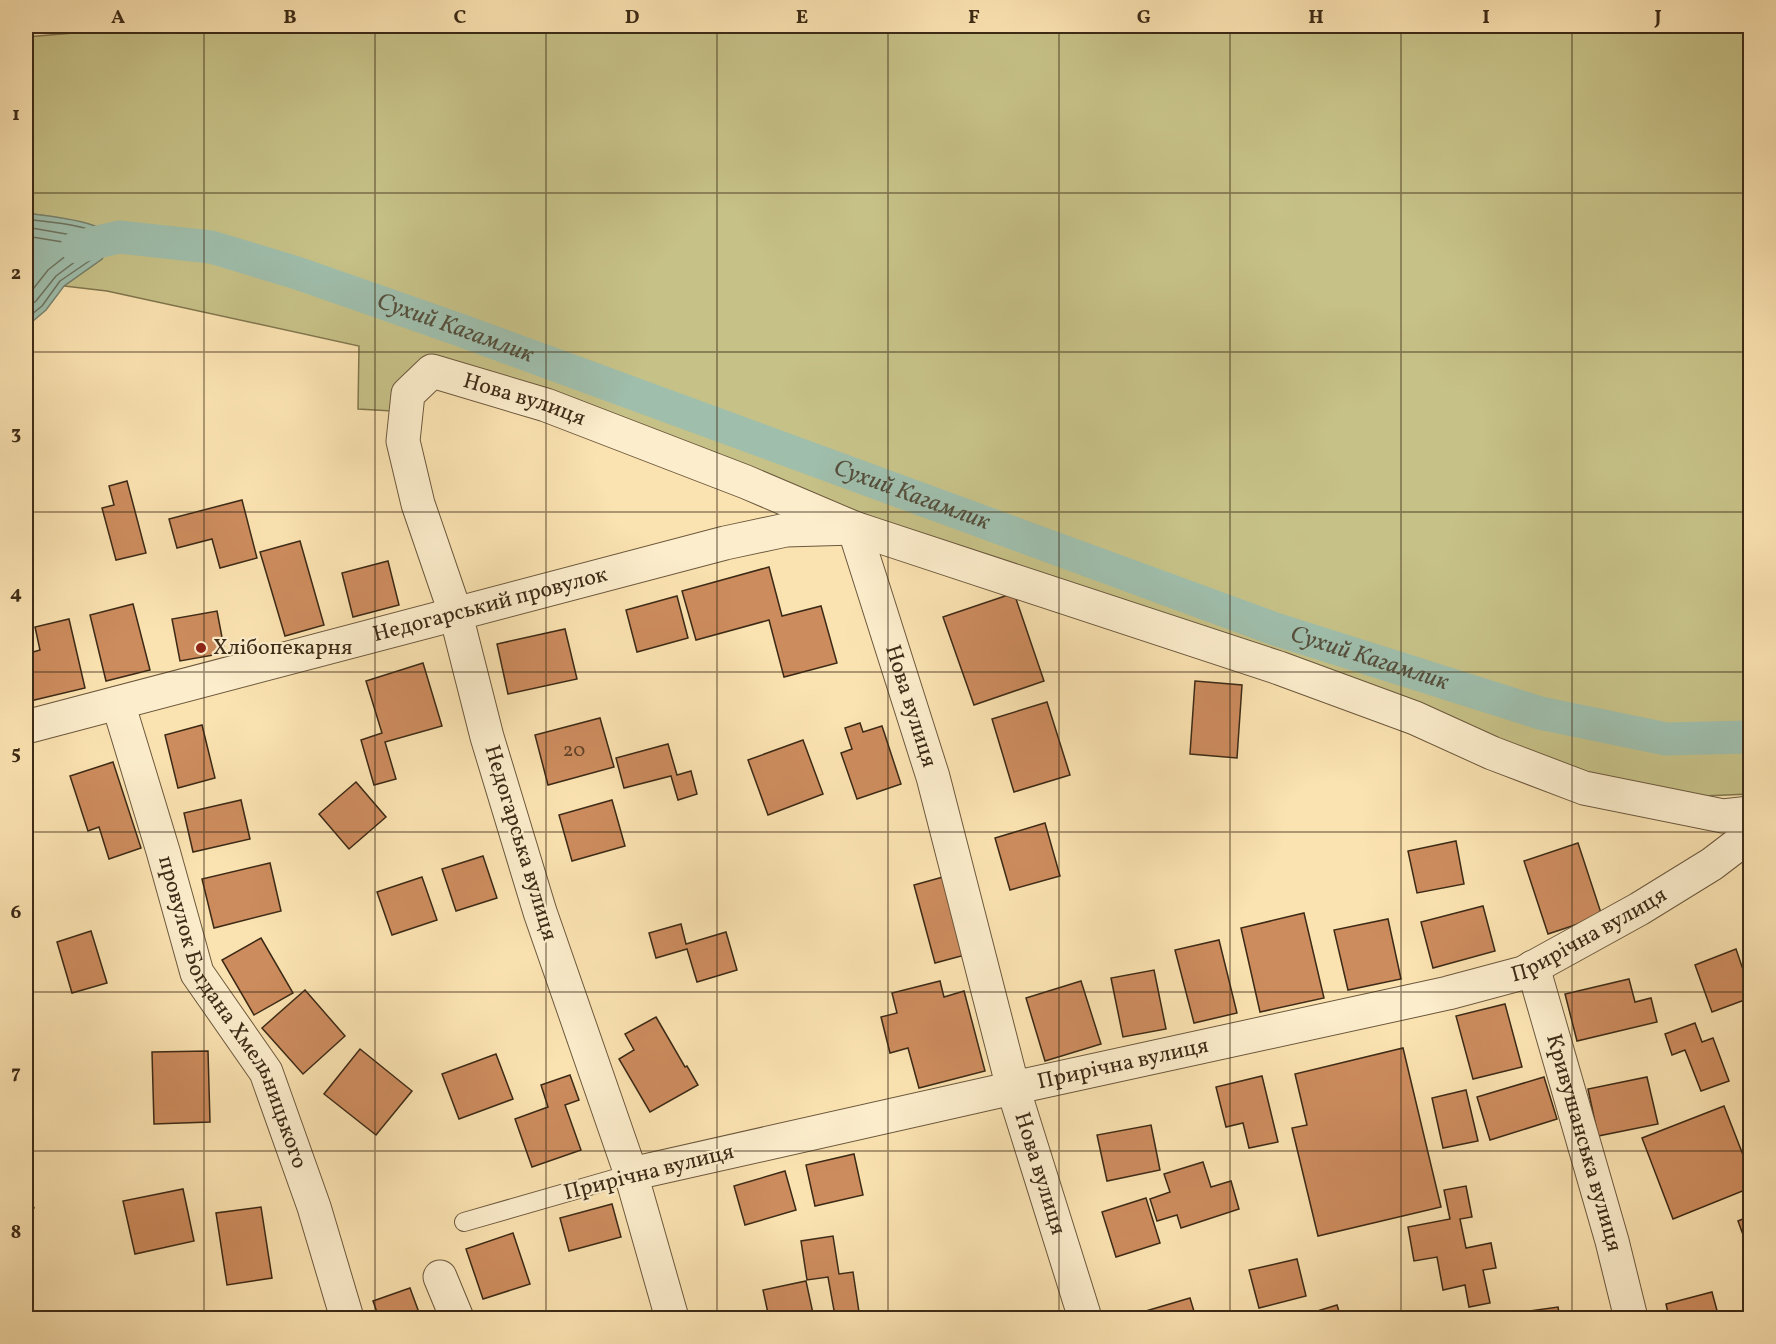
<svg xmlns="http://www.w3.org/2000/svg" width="1776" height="1344" viewBox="0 0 1776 1344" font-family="Vollkorn,serif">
  <rect width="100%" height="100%" fill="#fbe3b1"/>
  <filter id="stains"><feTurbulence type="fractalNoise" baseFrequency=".00333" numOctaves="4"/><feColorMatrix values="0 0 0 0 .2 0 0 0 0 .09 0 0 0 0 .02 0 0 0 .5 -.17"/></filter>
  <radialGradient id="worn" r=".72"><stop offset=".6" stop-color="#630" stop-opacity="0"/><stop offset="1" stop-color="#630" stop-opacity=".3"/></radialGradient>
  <polygon fill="#c6c187" stroke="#81764e" stroke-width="1.5" points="158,26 1750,26 1750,794 1679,797 1593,774 1032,577 676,443 427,356 392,411 358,409 359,346 107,291 64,286 102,259 64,219 26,213 26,37"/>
  <path fill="#9fbeac" stroke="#778370" stroke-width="1.5" d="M26,213C46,216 105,220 114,240L102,259L64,286L46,310L26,327Z"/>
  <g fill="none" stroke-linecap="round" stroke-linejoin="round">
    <g stroke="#6e7461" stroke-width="1.5">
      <path d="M26,219C46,222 94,224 107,240L98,255L60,281L42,306L26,319"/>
      <polyline points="26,227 89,238 96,243 92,249 56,276 36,301 26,309"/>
      <polyline points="26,236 75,244 77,247 48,270 26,298"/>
    </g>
    <path stroke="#9fbeac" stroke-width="33" id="s1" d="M77,247L119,237L211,247L297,273L460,330L1275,629L1540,713L1666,739L1750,737"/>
  </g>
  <g fill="#cd8c5e" stroke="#3c2a16" stroke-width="1.5">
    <polygon points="127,481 146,553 116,560 102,508 114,505 109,486"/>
    <polygon points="242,500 257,558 220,568 212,539 177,548 169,519"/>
    <polygon points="300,541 324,625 285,636 260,552"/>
    <polygon points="388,561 399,605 353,617 342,573"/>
    <polygon points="769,567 782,616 821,606 837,663 784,677 769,620 696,640 682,591"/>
    <polygon points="1014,593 1044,681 974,705 943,617"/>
    <polygon points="677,596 688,638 637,652 626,610"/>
    <polygon points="133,604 150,670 106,681 90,615"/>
    <polygon points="217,611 225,653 180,661 172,619"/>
    <polygon points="69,619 85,688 26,702 26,654 40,650 35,627"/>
    <polygon points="565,629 577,679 508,694 497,644"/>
    <polygon points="423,663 442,726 385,742 396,779 374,785 361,740 382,733 366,681"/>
    <polygon points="1195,681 1242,685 1237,758 1190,754"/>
    <polygon points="1047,702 1070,775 1014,792 992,719"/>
    <polygon points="600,718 614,767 548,785 535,735"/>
    <polygon points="860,723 863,732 882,726 901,784 857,799 841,753 852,749 845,728"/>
    <polygon points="202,725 215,778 178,788 165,735"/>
    <polygon points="803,740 823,794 768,815 748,760"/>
    <polygon points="668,744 677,775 691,771 697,794 678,800 671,776 624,788 616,758"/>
    <polygon points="113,762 141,848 109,859 99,827 88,831 70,776"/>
    <polygon points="356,782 386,817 349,849 319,814"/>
    <polygon points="241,800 250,839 193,852 184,813"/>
    <polygon points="612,800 625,846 572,861 559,815"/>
    <polygon points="1045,823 1060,876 1010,890 995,838"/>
    <polygon points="1456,841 1464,884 1417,893 1408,851"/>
    <polygon points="1578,843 1602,916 1548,934 1524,861"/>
    <polygon points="483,856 497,898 456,911 442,869"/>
    <polygon points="270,863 281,911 214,928 202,879"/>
    <polygon points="422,877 437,920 392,935 377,892"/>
    <polygon points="943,877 965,955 935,963 914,885"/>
    <polygon points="1483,906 1495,951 1433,968 1421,922"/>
    <polygon points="1304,913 1324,998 1260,1012 1241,928"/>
    <polygon points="1388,919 1401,979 1348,990 1334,930"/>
    <polygon points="681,924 686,944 726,932 737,970 697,982 687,949 656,958 649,933"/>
    <polygon points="91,931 107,983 72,993 57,942"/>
    <polygon points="261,938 293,993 254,1015 222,960"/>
    <polygon points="1219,940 1237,1013 1194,1023 1175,950"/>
    <polygon points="1736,949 1750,990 1750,998 1712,1012 1695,965"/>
    <polygon points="1154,970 1166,1029 1123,1037 1111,978"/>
    <polygon points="1629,979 1635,1002 1651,998 1657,1022 1577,1041 1565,994"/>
    <polygon points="940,981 944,997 964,991 985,1071 919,1088 908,1048 890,1053 881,1017 897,1013 892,993"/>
    <polygon points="1081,981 1101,1044 1045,1061 1026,998"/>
    <polygon points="305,990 345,1036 303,1074 262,1028"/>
    <polygon points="1505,1004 1522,1067 1473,1079 1456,1016"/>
    <polygon points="656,1017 685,1067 687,1066 698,1085 650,1112 619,1059 634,1050 625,1034"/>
    <polygon points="1695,1023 1702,1042 1713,1038 1729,1081 1701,1091 1685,1050 1672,1055 1665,1034"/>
    <polygon points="1403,1048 1441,1207 1318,1236 1292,1128 1307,1125 1295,1074"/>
    <polygon points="360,1049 412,1091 376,1135 324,1094"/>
    <polygon points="208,1051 210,1122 154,1124 152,1052"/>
    <polygon points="496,1054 513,1099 459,1119 442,1074"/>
    <polygon points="570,1075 579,1100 565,1105 581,1150 532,1167 515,1119 548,1107 541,1085"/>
    <polygon points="1262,1076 1278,1142 1249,1148 1243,1123 1226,1127 1216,1087"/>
    <polygon points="1544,1077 1557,1119 1490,1140 1477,1097"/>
    <polygon points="1647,1077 1658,1124 1598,1136 1588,1089"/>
    <polygon points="1466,1090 1478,1141 1443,1148 1432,1098"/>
    <polygon points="1724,1106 1750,1173 1750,1188 1673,1219 1642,1138"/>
    <polygon points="1151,1125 1160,1170 1107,1181 1097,1135"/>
    <polygon points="854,1154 863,1195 815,1206 806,1165"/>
    <polygon points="1203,1162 1211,1187 1231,1181 1239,1209 1181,1228 1177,1215 1157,1221 1150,1199 1170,1192 1164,1174"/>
    <polygon points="785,1171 796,1210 745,1225 734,1186"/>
    <polygon points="1466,1186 1472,1217 1460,1219 1466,1248 1491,1243 1496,1268 1483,1270 1490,1303 1469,1307 1465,1285 1443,1290 1437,1257 1414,1261 1408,1227 1450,1219 1444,1190"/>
    <polygon points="26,1189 34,1208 26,1212"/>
    <polygon points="183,1189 194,1241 135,1254 123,1201"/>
    <polygon points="1146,1198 1160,1243 1116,1257 1102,1212"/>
    <polygon points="612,1204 621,1237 569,1251 560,1218"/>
    <polygon points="261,1207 272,1278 227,1285 216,1213"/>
    <polygon points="1750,1216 1750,1254 1738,1221"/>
    <polygon points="513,1233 530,1284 483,1299 466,1249"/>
    <polygon points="833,1236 839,1274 853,1272 859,1312 835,1316 828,1277 807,1280 801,1241"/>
    <polygon points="1297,1259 1306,1296 1259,1308 1249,1270"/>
    <polygon points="806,1281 814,1318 769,1318 763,1290"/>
    <polygon points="410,1288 421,1318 379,1318 373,1301"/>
    <polygon points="1712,1292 1719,1318 1669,1318 1666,1304"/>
    <polygon points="1190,1298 1196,1318 1141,1318 1139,1313"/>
    <polygon points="1337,1305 1341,1318 1301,1318 1301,1316"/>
    <polygon points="1558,1307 1560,1318 1495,1318 1495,1316"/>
  </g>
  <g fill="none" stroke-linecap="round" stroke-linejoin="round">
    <defs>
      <polyline id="lane" points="464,1222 631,1174"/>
      <g id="street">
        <path id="s2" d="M118,703L163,851L197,973L266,1072L314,1207L347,1318"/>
        <path id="s3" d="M26,727L725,543L786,530L854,528L1279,668L1415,718L1492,753L1584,788L1723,816L1750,813"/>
        <path id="s4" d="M1533,967L1612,1241L1631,1318"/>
        <path id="s5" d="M631,1174L1013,1088L1448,993L1523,973L1639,909L1712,864L1750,835"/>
        <polyline points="440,1277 457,1318"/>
        <path id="s6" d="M672,1318L631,1174L540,912L487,737L456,615L418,504L403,441L408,394L432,371L546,405L746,482L854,528L933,777L1013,1088L1085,1318"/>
      </g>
    </defs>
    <use href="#lane" stroke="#6c583d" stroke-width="20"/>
    <use href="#street" stroke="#6c583d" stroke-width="35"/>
    <use href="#lane" stroke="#fcedcc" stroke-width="18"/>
    <use href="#street" stroke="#fcedcc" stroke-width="33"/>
  </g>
  <path fill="none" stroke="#3c2a16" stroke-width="1.5" stroke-opacity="0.55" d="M204,26V1318M375,26V1318M546,26V1318M717,26V1318M888,26V1318M1059,26V1318M1230,26V1318M1401,26V1318M1572,26V1318M26,193H1750M26,352H1750M26,512H1750M26,672H1750M26,832H1750M26,992H1750M26,1151H1750"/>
  <circle fill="#8f2418" stroke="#fcedcc" stroke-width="2" cx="201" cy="648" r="6"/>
  <g text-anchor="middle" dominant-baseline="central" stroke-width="4.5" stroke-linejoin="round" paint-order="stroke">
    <g font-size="20" fill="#604228">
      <text x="574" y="751">20</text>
    </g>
    <g font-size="22" fill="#3c2a16" stroke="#fcedcc">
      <text stroke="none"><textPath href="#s6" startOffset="1095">Нова вулиця</textPath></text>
      <text stroke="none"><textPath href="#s3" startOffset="480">Недогарський провулок</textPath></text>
      <text stroke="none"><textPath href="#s6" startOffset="1636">Нова вулиця</textPath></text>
      <text transform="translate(520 843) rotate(73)">Недогарська вулиця</text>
      <text stroke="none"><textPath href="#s5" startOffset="990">Прирічна вулиця</textPath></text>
      <text stroke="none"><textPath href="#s2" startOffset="332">провулок Богдана Хмельницького</textPath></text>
      <text stroke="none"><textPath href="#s5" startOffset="504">Прирічна вулиця</textPath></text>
      <text stroke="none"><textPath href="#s4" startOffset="183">Кривушанська вулиця</textPath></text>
      <text transform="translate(649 1173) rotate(-14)">Прирічна вулиця</text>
      <text stroke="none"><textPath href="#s6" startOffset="2121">Нова вулиця</textPath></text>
    </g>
    <g font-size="22" fill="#3c2a16" stroke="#fcedcc" text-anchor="start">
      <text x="213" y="648">Хлібопекарня</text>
    </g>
    <g font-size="24" font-style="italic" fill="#554f3c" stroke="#fcedcc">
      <text stroke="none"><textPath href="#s1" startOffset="393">Сухий Кагамлик</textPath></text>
      <text stroke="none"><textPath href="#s1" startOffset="879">Сухий Кагамлик</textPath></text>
      <text stroke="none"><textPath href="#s1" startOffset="1365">Сухий Кагамлик</textPath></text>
    </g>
  </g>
  <rect width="1776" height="1344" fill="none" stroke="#fbe3b1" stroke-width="66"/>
  <rect x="33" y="33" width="1710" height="1278" fill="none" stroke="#3c2a16" stroke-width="2"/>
  <g font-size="20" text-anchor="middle" font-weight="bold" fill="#3c2a16">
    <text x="118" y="23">A</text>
    <text x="290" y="23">B</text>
    <text x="460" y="23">C</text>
    <text x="632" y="23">D</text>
    <text x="802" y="23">E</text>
    <text x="974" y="23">F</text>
    <text x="1144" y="23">G</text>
    <text x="1316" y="23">H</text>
    <text x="1486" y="23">I</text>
    <text x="1658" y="23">J</text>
    <text x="16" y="120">1</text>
    <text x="16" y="279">2</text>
    <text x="16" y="439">3</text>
    <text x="16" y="599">4</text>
    <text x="16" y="759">5</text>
    <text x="16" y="918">6</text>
    <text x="16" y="1078">7</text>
    <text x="16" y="1238">8</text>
  </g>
  <rect width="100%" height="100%" filter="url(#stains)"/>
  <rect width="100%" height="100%" fill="url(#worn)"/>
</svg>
